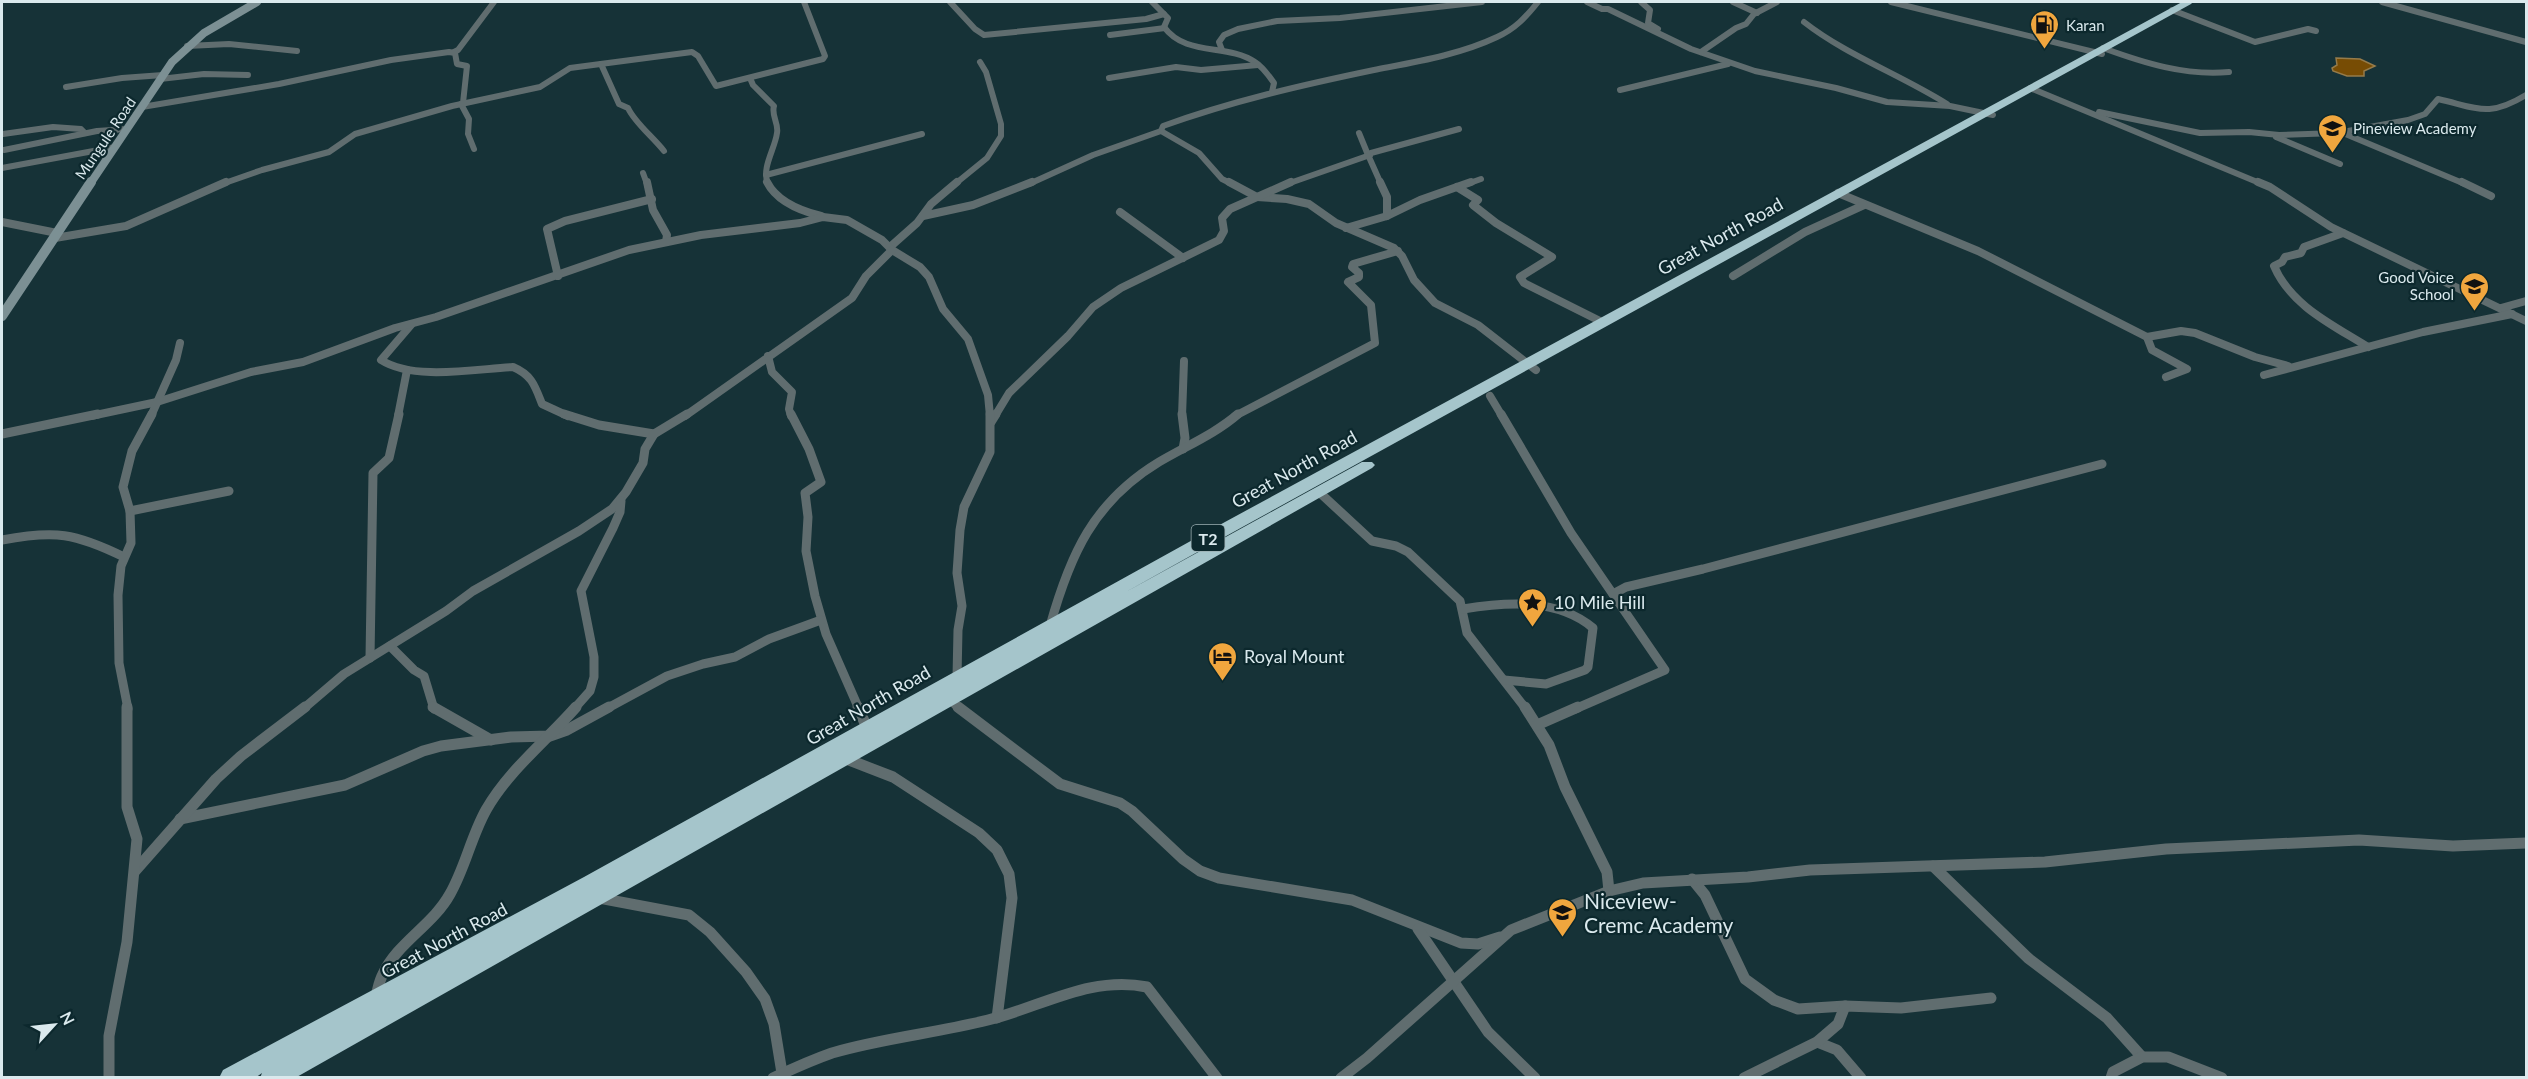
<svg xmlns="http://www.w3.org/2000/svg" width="2528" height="1079" viewBox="0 0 2528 1079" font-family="Lato,sans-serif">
  <rect width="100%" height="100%" fill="#163237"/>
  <polygon fill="#774c04" stroke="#957b4a" stroke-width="1.5" points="2336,58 2360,59 2375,66 2364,71 2364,76 2347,76 2333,71 2332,68 2337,65"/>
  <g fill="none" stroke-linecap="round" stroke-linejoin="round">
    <g stroke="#606d6f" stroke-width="6">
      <polyline points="950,2 975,29 984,35 1146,19 1164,14"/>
      <path d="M1152,2L1168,18L1164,27C1186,57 1227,43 1255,62C1263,67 1269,76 1274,83L1272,92"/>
      <polyline points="1587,2 1602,9 1608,9 1691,49 1755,71 1836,88 1887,102 1950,106 1993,115"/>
      <polyline points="1641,2 1650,10 1648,23 1658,29"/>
      <polyline points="1733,2 1757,13"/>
      <polyline points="1891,2 2102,54"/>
      <polyline points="2382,2 2526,42"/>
      <polyline points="2172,10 2255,42 2308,29 2316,31"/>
      <path d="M1804,22C1846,55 1901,75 1947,104"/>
      <polyline points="1110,35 1165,28"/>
      <polyline points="187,46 229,44 297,51"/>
      <path d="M2103,48C2144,63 2185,76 2229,72"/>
      <polyline points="1222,50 1219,42 1224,35 1238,29 1277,21 1340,18 1482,2"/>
      <polyline points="454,52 458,50 494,2"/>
      <polyline points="1701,52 1736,28 1746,24 1754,14 1777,2"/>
      <path d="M601,64L619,104L628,108C635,123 653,137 664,151"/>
      <path d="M750,78L753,85L774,106C771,116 779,123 777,133C775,149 761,168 768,184"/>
      <polyline points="1109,78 1176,67 1201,70 1258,65"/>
      <polyline points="160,79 204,74 248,75"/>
      <polyline points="66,87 122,78 163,75"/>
      <polyline points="2030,88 2262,184"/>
      <polyline points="1620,90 1728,64"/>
      <polyline points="461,104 469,119 468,134 474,149"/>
      <polyline points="142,107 279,84 391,60 449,52 455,53 457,64 467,66 463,103"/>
      <path d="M2099,112L2200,133L2249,132L2279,135L2337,133L2408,120L2425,114L2438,99C2478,108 2488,118 2526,95"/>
      <polyline points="1359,133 1368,155"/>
      <polyline points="2343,133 2465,184"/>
      <polyline points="3,134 53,127 81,129 85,133"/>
      <polyline points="2276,137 2340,164"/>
      <polyline points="4,150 97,131 127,129"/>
      <polyline points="2,168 115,147"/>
      <polyline points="643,173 647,184"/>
      <polyline points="766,175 922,134"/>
      <polyline points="222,184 262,170 329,152 355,134 452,106 540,87 570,68 692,52 698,56 716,86 823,59 825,56 804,2"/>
      <polyline points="955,184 987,158 1001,136 1001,124 986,72 980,62"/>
      <polyline points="1029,184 1093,155 1161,131"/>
      <path d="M1232,184L1222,179L1199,153L1161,131L1163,126C1232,101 1302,85 1374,70C1415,62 1459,55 1497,37C1515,29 1526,17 1538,2"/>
      <polyline points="1287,184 1370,155"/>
      <polyline points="1381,184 1369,157 1371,153 1459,129"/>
      <polyline points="1467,184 1481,179"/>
    </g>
    <g stroke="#606d6f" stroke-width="8">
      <polyline points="647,182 653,210 667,235 666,242"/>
      <path d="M767,182C777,202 801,211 821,216"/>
      <polyline points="1229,182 1257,197 1287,199 1309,204 1336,223 1394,248 1402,256 1414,280 1435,303 1478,325 1536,370"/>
      <polyline points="2258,182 2270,187 2331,227 2526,321"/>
      <polyline points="2462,182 2491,196"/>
      <polyline points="1457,187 1478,200 1473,205 1496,223 1552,257 1520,277 1524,283 1602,322"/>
      <polyline points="1838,193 1978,251 2147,337 2152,350 2187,369 2166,377"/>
      <polyline points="1120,212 1183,258"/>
      <polyline points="923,216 973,205 1032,182"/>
      <polyline points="1387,216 1420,200 1471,182"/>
      <polyline points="2,222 57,233"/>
      <polyline points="1346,228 1387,216 1387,197 1380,182"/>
      <path d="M2343,233L2304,247L2301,253L2285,257L2282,262L2274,266C2291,306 2333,325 2368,347"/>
      <polyline points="55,238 126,226 226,182"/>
      <polyline points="890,247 917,223 931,204 957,182"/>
      <polyline points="558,276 547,229 565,221 652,199"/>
      <polyline points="1733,276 1805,232 1864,205"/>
      <polyline points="2501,308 2526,301"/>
      <path d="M411,325L381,360C414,381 475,369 513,367C532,375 535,386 542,404L568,416"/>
      <polyline points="2147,337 2181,331 2195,333 2255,357 2288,366"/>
      <polyline points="768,356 772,372 792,392 789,409 791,416"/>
      <polyline points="2264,375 2423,332 2512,314"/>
      <polyline points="1490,396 1502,416"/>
      <polyline points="91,416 157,402 251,372 303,362 395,328 436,317 629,250 701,235 800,223 823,217 847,220 882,240 892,250 920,267 929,277 943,309 968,339 988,395 990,416"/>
      <polyline points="151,416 176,360 180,343"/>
      <polyline points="398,416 407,370"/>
      <polyline points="685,416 852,298 866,276 892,250"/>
      <polyline points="995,416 1009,393 1068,336 1093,307 1121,288 1219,240 1224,231 1222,218 1230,209 1291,182"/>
      <polyline points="1182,416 1184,361"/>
      <polyline points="1235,416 1375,343 1371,305 1348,282 1359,277 1359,273 1352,267 1353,264 1398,251"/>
    </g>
    <g stroke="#606d6f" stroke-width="9">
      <polyline points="564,414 599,425 654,434"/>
      <polyline points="791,414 809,449 821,482 805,493 808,517 806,551 815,596 826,634 859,709"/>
      <polyline points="1182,414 1185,438 1183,449"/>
      <polyline points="1501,414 1571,533 1665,670 1575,709"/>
      <polyline points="991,422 996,414"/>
      <polyline points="2,434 98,414"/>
      <polyline points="1319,492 1372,541 1396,546 1408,552 1460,601 1467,633 1526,709"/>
      <polyline points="130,511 229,491"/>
      <path d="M2,540C55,530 75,533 124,557"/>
      <polyline points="1613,594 1626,587 1703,569 2102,464"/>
      <path d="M1463,609C1506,602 1558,598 1593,628L1588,667L1585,670L1546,684L1504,680"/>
      <path d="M1050,626C1070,555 1093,502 1159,462C1186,446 1215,434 1238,414"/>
      <polyline points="390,646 414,670 424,676 434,709"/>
      <polyline points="370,658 373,473 389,458 399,414"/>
      <polyline points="957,677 958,630 962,606 957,573 960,530 964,507 990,452 990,414"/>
      <polyline points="948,698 960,709"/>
      <polyline points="128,709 119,663 118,595 121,566 131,543 130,511 123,487 132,451 152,414"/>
      <polyline points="303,709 344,674 446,611 473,591 579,531 612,509 626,492 643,463 645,449 654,434 687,414"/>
      <polyline points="574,709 590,691 594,677 594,657 581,591 613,528 620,512 621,501"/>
      <polyline points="606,709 667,676 703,664 735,657 769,639 821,620"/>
    </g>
    <g stroke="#606d6f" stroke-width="11">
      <polyline points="433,707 491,740"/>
      <polyline points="858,707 867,728"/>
      <polyline points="958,707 1060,784 1120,803 1132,811 1183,859 1200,871 1219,878 1352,900 1461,943 1478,944 1500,937"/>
      <polyline points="1525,707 1549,745 1565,787 1607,872 1609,891"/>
      <polyline points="1537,725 1578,707"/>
      <polyline points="844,758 893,777 979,833 997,850 1009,874 1012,898 997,1018"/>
      <polyline points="180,819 345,785 423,751 441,746 511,737 550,736 567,730 609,707"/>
      <polyline points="1933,866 2028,958 2107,1018 2142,1057"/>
      <polyline points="135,871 216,779 241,756 305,707"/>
      <polyline points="1692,879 1705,895 1745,979 1774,1000 1798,1009 1845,1006 1901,1008 1991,998"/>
      <polyline points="599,898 689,915 710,932 746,972 765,999 774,1024 782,1073"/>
      <polyline points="1418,929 1488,1032 1535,1078"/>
      <path d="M376,996C378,989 379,981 383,974C397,943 433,925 450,894C465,868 471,837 486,810C508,771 546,741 576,707"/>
      <polyline points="1817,1042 1837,1050 1861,1078"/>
      <polyline points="109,1078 109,1036 127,942 137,839 127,807 127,707"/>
      <path d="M773,1078C792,1069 812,1060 832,1053C883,1038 937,1033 988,1020C1041,1007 1091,975 1147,987L1217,1078"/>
      <polyline points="1341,1078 1367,1058 1511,930 1609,891 1643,883 1748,877 1810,870 2045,862 2166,849 2359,840 2453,846 2526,843"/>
      <polyline points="1744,1078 1817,1042 1838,1024 1845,1006"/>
      <polyline points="2111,1078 2113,1072 2142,1057 2168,1057 2222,1078"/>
    </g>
    <polyline stroke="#7c9094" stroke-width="8" points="90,184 172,62 204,33 257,2"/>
    <polyline stroke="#7c9094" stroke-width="10" points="2,316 91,182"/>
    <polygon fill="#a5c5cb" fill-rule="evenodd" points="2182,2 2193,2 2191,4 1237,530 1124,593 1362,462 1372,462 1375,465 1372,468 295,1078 260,1078 262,1073 255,1078 219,1078 223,1070 584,877 1225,522"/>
  </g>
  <defs>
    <symbol id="fuel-pin" viewBox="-11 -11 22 30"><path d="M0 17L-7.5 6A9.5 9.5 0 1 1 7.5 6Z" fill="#f0a63e" stroke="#0c282d"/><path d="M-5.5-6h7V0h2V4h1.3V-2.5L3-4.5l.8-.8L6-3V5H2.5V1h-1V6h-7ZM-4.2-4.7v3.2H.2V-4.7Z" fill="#111"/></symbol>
    <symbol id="school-pin" viewBox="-11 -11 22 30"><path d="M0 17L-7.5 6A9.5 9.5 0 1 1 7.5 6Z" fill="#f0a63e" stroke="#0c282d"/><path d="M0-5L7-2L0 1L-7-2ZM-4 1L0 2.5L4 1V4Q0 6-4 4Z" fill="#111"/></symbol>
    <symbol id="sight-pin" viewBox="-11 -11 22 30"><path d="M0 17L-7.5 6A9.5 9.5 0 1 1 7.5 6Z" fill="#f0a63e" stroke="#0c282d"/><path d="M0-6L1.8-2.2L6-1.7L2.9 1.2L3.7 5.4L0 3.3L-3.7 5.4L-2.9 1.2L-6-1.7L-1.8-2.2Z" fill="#111"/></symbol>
    <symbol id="hotel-pin" viewBox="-11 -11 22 30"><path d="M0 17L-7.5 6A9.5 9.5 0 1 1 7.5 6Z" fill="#f0a63e" stroke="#0c282d"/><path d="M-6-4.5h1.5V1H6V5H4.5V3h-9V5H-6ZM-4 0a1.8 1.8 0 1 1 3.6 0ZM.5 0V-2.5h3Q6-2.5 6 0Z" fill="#111"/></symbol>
  </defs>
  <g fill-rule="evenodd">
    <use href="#fuel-pin" x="2028" y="8" width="33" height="45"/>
    <use href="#school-pin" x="2316" y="112" width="33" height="45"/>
    <use href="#school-pin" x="2458" y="270" width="33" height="45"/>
    <use href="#sight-pin" x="1516" y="586" width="33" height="45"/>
    <use href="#hotel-pin" x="1206" y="640" width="33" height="45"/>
    <use href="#school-pin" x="1546" y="896" width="33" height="45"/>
  </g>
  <g text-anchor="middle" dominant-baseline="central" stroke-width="4.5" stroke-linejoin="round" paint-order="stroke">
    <g font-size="15" fill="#dae9ed" stroke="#0c282d" text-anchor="start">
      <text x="2066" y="25">Karan</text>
      <text x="2353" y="128">Pineview Academy</text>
      <text x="2454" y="277" text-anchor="end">Good Voice<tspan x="2454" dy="17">School</tspan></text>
    </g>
    <g font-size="15" fill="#dae9ed" stroke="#0c282d">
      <text transform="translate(105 138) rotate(-56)">Mungule Road</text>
    </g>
    <rect fill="#0c282d" stroke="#9cafb3" stroke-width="1.5" x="1191.5" y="525" width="33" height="26" rx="4.5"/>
    <g font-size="16" font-weight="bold" fill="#dae9ed">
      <text x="1208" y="538">T2</text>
    </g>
    <g font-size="18" fill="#dae9ed" stroke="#0c282d">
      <text transform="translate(1720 236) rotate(-29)">Great North Road</text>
      <text transform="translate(1294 469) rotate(-29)">Great North Road</text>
      <text transform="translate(868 705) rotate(-30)">Great North Road</text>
      <text transform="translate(444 940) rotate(-28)">Great North Road</text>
    </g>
    <g font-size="18" fill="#dae9ed" stroke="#0c282d" text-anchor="start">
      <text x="1554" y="602">10 Mile Hill</text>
      <text x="1244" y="656">Royal Mount</text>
    </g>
    <g font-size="21" fill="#dae9ed" stroke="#0c282d" text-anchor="start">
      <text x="1584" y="900">Niceview-<tspan x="1584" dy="24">Cremc Academy</tspan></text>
    </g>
  </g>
  <rect width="2528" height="1079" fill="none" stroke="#dae9ed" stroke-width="6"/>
  <g transform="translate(54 1025) rotate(63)" stroke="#0c282d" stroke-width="4.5" paint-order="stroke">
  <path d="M0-4.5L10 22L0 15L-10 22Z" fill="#dae9ed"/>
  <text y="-9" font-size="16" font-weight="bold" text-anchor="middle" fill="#dae9ed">N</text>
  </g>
</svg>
